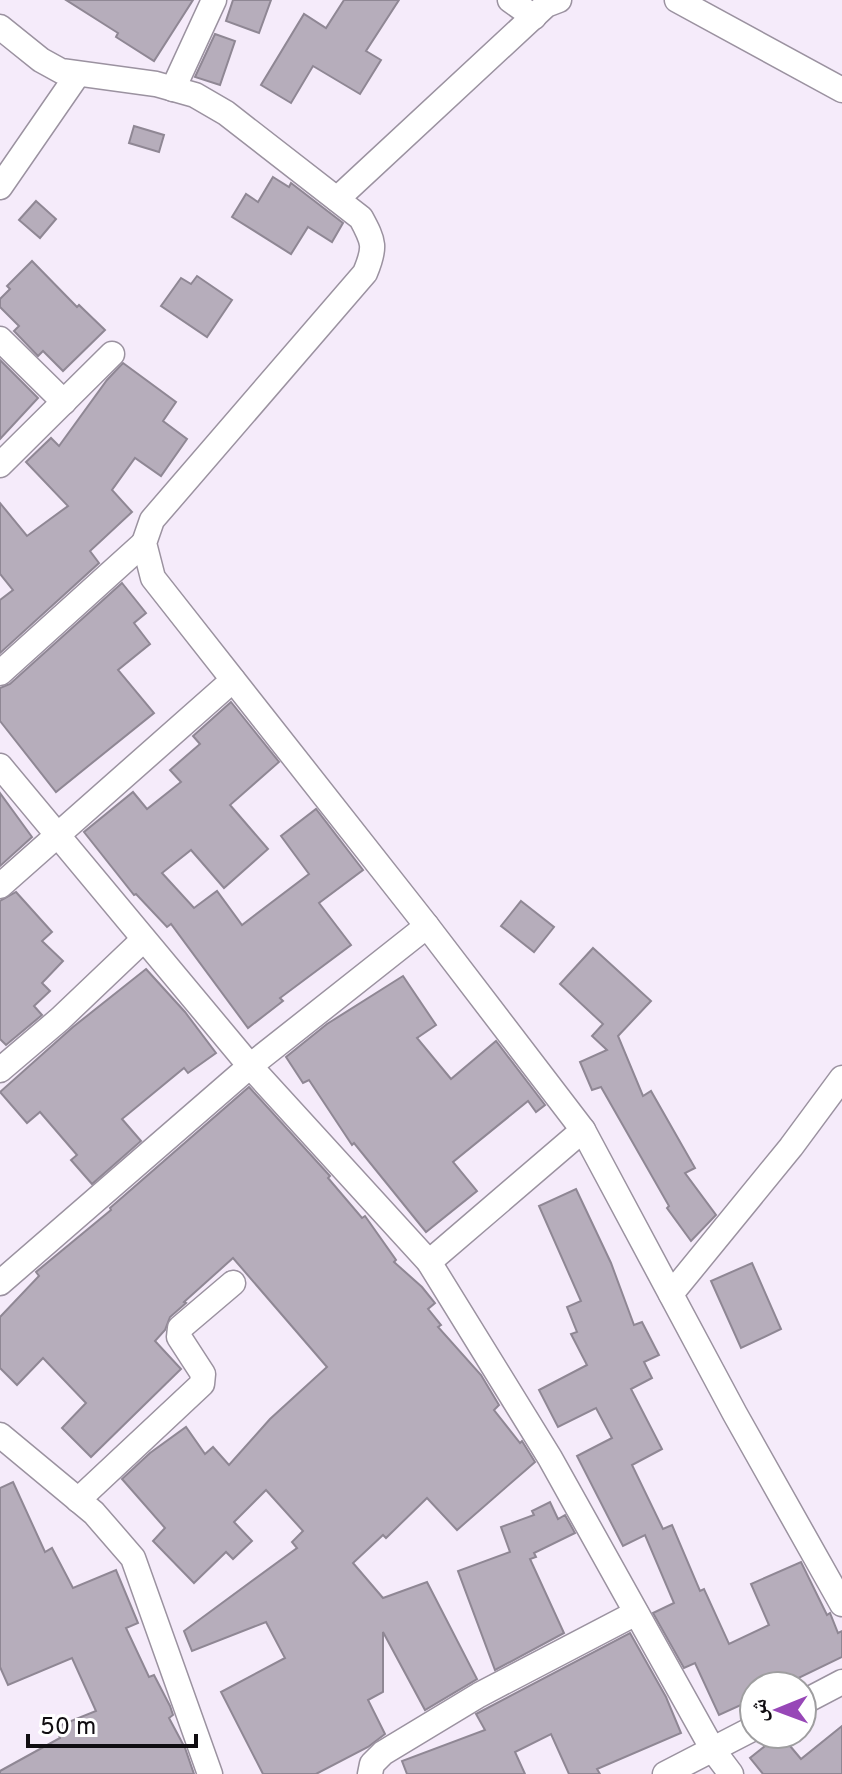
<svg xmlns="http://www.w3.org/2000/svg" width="842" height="1774" viewBox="0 0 842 1774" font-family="Overpass,'Noto Naskh Arabic',sans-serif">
  <rect width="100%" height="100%" fill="#f5ebfa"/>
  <g fill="#b6adbb" stroke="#8f8794" stroke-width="2">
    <polygon points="66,0 193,0 154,61 116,37 118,33"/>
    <polygon points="233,0 271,0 259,33 226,21"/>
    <polygon points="344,0 399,0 366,51 381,60 360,94 313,66 291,103 261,85 304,14 326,28"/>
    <polygon points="215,34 235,41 220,85 195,77"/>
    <polygon points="134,126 164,135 159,152 129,143"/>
    <polygon points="273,177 289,187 291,183 343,223 332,242 308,227 291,254 232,217 246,194 258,202"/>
    <polygon points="36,201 56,219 40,238 19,220"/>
    <polygon points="32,261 77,307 79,305 105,330 63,371 43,351 38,356 14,331 19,326 0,307 0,299 10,289 7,286"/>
    <polygon points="197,276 232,300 207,337 161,306 181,278 191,284"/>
    <polygon points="0,360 38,398 0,439"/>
    <polygon points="123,363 176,402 163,421 187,439 161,476 135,458 112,490 132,512 90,551 99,563 0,653 0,600 13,590 0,574 0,503 27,536 68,506 26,462 51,438 59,446 107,380"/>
    <polygon points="122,583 146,613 134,623 150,644 118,670 154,713 56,792 0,721 0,688 10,684"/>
    <polygon points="231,702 279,762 230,805 268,849 224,888 191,850 162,873 194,908 217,891 242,925 309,874 281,836 316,809 363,870 319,903 351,945 280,998 283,1001 248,1028 171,924 167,927 136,894 134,895 84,832 133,792 147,809 181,782 170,770 200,744 193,736"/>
    <polygon points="0,793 32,837 0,866"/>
    <polygon points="16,892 52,932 42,941 63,961 42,983 50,991 34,1006 42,1015 6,1045 0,1039 0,901"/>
    <polygon points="521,901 554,927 534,952 501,926"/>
    <polygon points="593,948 651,1001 618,1036 643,1096 651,1091 695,1168 685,1173 716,1215 691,1241 667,1208 669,1206 601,1087 592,1090 580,1062 607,1050 592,1036 603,1024 560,984"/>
    <polygon points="146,969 185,1012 216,1053 188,1073 184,1068 122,1119 141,1141 92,1184 71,1160 77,1155 40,1112 27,1123 0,1092 73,1027"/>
    <polygon points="403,976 436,1025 417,1038 451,1079 496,1041 545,1105 536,1112 528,1101 453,1162 477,1191 426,1232 354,1143 352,1145 309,1080 303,1083 286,1057 327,1024"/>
    <polygon points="249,1087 330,1176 328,1178 362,1218 365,1216 396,1260 394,1262 422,1287 435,1303 428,1309 441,1325 438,1327 481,1375 499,1405 494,1410 520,1443 522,1441 535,1462 457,1530 427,1498 386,1538 383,1535 353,1563 383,1598 427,1582 477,1679 425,1710 383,1632 383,1692 368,1700 385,1734 368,1747 316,1774 263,1774 221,1692 285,1658 266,1622 192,1651 184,1631 297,1548 292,1542 303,1531 266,1490 234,1522 252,1541 233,1559 226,1552 194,1583 153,1541 165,1528 122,1479 150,1453 186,1427 205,1454 213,1447 229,1465 270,1419 327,1367 233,1258 184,1302 186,1303 170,1317 165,1330 155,1341 181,1369 91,1457 62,1428 86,1403 43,1358 17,1385 0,1368 0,1317 39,1276 36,1272 111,1210 110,1208"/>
    <polygon points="576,1189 611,1263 634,1325 642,1322 659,1355 644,1362 652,1378 631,1389 662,1449 632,1465 663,1529 672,1525 700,1591 704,1589 729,1644 769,1625 751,1584 801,1562 827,1615 830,1613 838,1633 842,1631 842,1657 782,1686 754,1686 754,1699 719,1715 695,1663 684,1668 653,1613 674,1603 645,1535 623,1546 577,1456 612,1438 596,1408 558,1427 539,1390 587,1365 571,1334 577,1332 567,1307 581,1301 539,1206"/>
    <polygon points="752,1263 781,1329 741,1348 711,1281"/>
    <polygon points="13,1482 45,1552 52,1548 73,1588 116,1570 138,1623 126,1628 149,1677 154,1675 170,1706 173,1715 169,1718 185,1748 194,1774 0,1774 0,1771 60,1738 56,1727 96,1711 72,1658 8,1685 0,1667 0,1488"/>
    <polygon points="550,1502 558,1519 565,1515 575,1533 534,1553 536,1557 530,1559 564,1633 495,1670 458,1571 510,1552 501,1527 534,1515 532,1511"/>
    <polygon points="630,1633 666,1697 681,1733 597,1769 600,1774 569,1774 551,1734 515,1752 525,1774 407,1774 402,1761 485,1730 476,1714"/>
    <polygon points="842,1726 842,1774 763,1774 750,1758 780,1734 801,1759"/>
  </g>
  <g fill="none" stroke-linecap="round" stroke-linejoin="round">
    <defs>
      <g id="street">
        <polyline points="510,0 534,17"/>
        <polyline points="677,0 842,90"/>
        <path d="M0,27L41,60L61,71L156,84L195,95L226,113L361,218C374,242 376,247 365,273L152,520L144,543L153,578L427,926L583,1130L735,1414L842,1604"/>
        <polyline points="173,89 214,0"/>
        <polyline points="0,187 78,74"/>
        <polyline points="337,199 546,5 559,0"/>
        <polyline points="0,339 64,402"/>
        <polyline points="0,465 112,354"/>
        <polyline points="0,673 144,543"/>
        <polyline points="0,766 250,1066 429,1262 550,1458 713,1750 731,1774"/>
        <polyline points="0,886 233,680"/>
        <polyline points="0,1070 60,1019 143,940"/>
        <polyline points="429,1262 583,1130"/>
        <polyline points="0,1283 250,1066 427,926"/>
        <polyline points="671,1294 791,1147 842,1078"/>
        <polyline points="0,1435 94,1513 133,1558 210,1774"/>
        <polyline points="78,1500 202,1384 203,1374 179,1337 180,1328 233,1283"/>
        <polyline points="802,1703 842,1682"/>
        <polyline points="370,1774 372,1764 383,1753 479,1695 636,1613"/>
        <polyline points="665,1774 754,1728"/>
      </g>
    </defs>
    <use href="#street" stroke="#9b92a0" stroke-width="27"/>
    <use href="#street" stroke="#fff" stroke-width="24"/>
  </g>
  <g transform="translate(778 1710) rotate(269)"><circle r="38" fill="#ffffff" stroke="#9f9ea0" stroke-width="2"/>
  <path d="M0-6L14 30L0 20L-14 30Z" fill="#9747b7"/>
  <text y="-12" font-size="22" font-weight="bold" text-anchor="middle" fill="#100d11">ش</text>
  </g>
  <path d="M28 1734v12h168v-12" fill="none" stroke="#100d11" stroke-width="4"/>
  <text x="40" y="1734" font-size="24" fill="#100d11" stroke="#ffffff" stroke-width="6" paint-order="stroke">50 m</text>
</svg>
